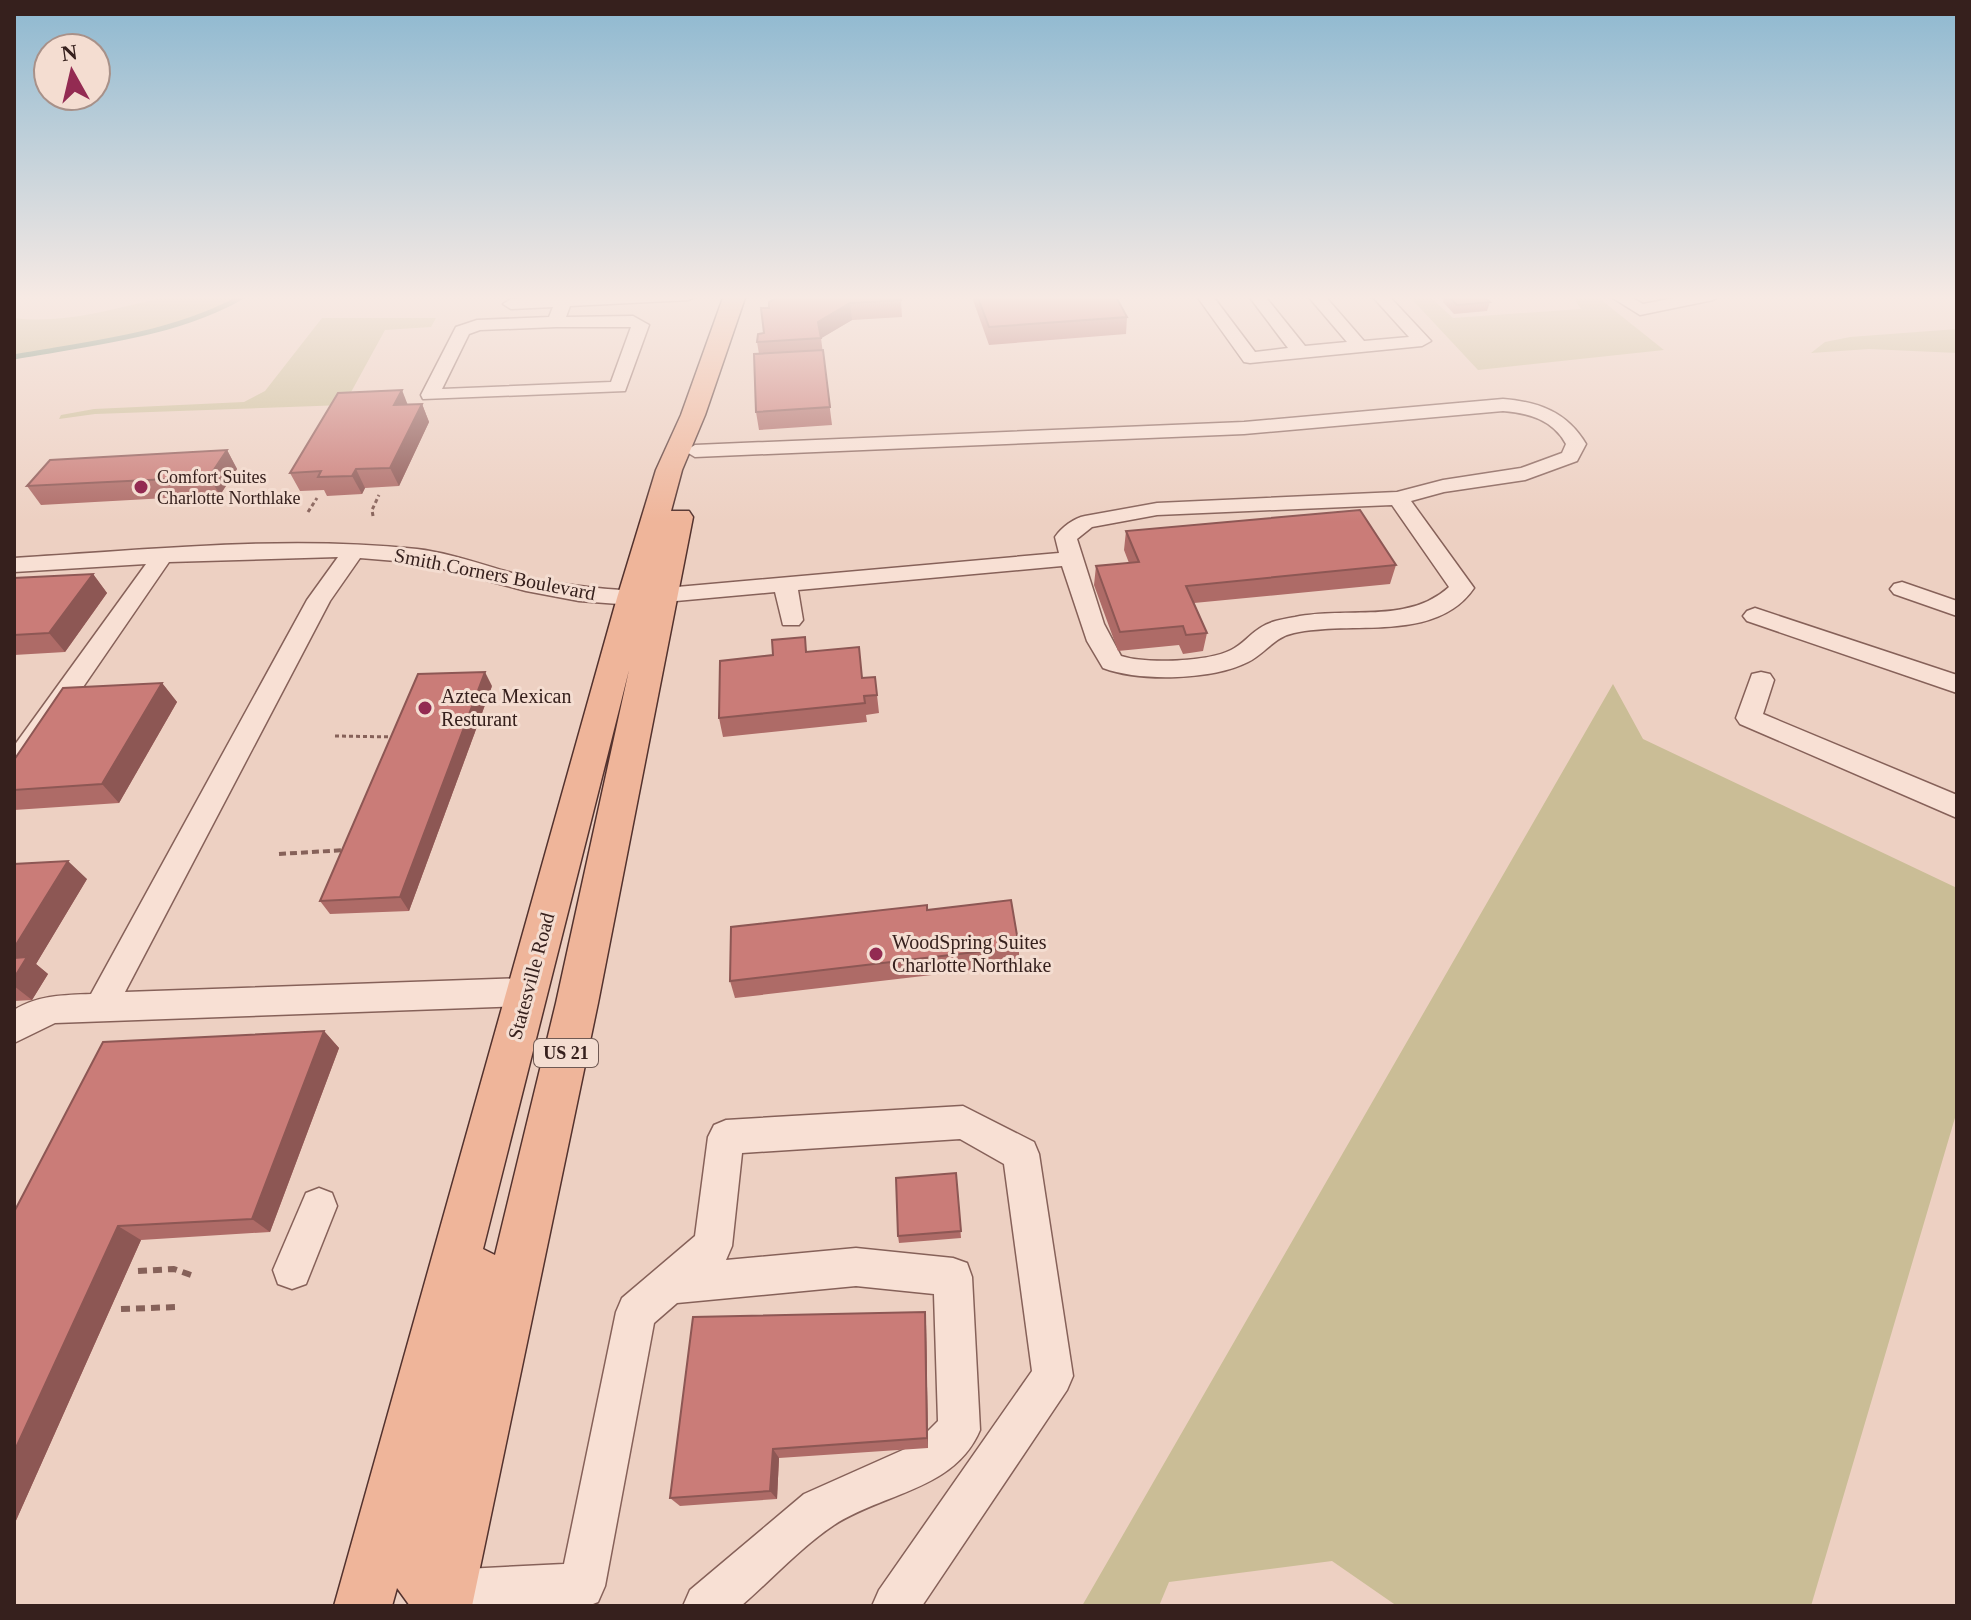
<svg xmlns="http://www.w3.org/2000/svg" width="1971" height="1620" viewBox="0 0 1971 1620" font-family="'Times New Roman',serif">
  <rect width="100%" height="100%" fill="#edd0c2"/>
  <g fill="#cabd96">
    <path d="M175,295H245C209,324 64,348 14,357V318C68,325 122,306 175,295Z"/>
    <polygon points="1408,295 1428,295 1453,318 1581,309 1572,295 1595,295 1664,350 1478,370"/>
    <polygon points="322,318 436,318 431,327 385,330 344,405 95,414 59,419 61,415 94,409 244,402 265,391"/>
    <polygon points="1957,329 1957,353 1869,349 1811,353 1825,342 1850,337"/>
    <polygon points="1613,684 1643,739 1957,888 1957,1111 1811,1606 1397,1606 1332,1561 1169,1582 1159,1606 1082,1606"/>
  </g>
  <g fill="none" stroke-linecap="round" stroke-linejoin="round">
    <path stroke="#6b8d78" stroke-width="5" d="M14,357C90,343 177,335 245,295"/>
    <defs>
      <g id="minor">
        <path d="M557,295H697L689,300L570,306L566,317L633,316L649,325L625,391L423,399L421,395L456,327L477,320L549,317L553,307L511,309L503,304L511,299ZM556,327H631L611,382L442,389L469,334L480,330Z"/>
        <polygon points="1196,295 1212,295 1255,352 1288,348 1248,295 1264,295 1305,346 1347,342 1307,295 1324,295 1364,341 1409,337 1371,295 1388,295 1431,341 1422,346 1250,363 1244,362"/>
        <polygon points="1608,295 1627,295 1643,304 1690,295 1721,295 1713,300 1640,315"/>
        <path d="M1503,399C1539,402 1567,412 1586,444L1577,461L1525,480L1444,492L1411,501L1474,588C1436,644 1350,620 1294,633C1274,637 1266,653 1248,662C1213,680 1140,682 1103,668L1087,641L1062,566L798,590L803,620L799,625H783L775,592L632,605L579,601L526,591L420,563L360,558L330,601L125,992L526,978L537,982L542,992L537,1002L526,1006L55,1023L14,1043V1010C38,995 64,995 91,994L307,600L338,557L169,562L24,773L14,776V746L146,564L14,572V558C148,550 283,535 417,549C452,553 488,567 523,576C559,585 595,588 632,591L1059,553L1055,537C1062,527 1074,518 1085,516L1157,503L1397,492L1443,480L1521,468L1562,453L1566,444C1553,420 1529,413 1503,411L1244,434L695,457L685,451L695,445L1244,422ZM1392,505L1449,587C1407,625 1347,606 1295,617C1284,619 1270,621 1260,628C1250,634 1242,645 1231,650C1207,662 1145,664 1121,656L1104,624L1077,539L1092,527L1157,515Z"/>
        <polygon points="1902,582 1957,601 1957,616 1894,594 1890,589 1894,584"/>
        <polygon points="1755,608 1957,675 1957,693 1747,621 1743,616 1747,611"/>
        <polygon points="1761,672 1770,674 1774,680 1763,714 1957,795 1957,818 1740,724 1736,718 1752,674"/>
        <path d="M963,1106L1034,1142L1039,1154L1073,1376L1067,1390L922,1606H872L879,1590L1032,1371L1004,1164L960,1139L742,1153L732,1246L726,1260L856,1248L953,1258L967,1263L972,1277L980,1430C955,1490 883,1493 834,1525C801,1547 771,1580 741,1606H683L690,1590L804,1494L914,1445L938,1421L934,1294L856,1286L677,1303L654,1323L605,1586L598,1602L588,1606H428L422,1593L429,1577L445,1570L564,1564L616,1312L622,1298L695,1236L708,1137L714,1125L726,1120Z"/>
        <polygon points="319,1188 332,1193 337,1206 306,1284 292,1289 278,1284 273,1270 306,1193"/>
      </g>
      <path id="major" d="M724,295H746L705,415L682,470L671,511H689L693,517L598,1003L472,1606H410L397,1588L392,1606H334L617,598L656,470L681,415ZM629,670L556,1003L495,1255L483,1249Z"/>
    </defs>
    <use href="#minor" stroke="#866159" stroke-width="3"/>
    <use href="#major" stroke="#53322e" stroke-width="3"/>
    <g stroke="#866159" stroke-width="3" stroke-dasharray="4 3" stroke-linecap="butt">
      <polyline points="308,512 317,498"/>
      <polyline points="373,516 372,510 379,495"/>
      <polyline points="335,736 396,737"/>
    </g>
    <polyline stroke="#866159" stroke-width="4" stroke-dasharray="7 4" stroke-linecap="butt" points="279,854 346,850"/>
    <g stroke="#866159" stroke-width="6" stroke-dasharray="9 6" stroke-linecap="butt">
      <polyline points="138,1271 174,1269 191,1275"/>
      <polyline points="121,1309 177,1307"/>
    </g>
    <use href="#minor" fill="#f8e0d4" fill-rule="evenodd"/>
    <use href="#major" fill="#efb59a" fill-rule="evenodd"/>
  </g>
  <g fill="#ae6b67">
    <polygon points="973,295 1115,295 1127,317 1126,334 989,345 973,300"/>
    <polygon points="1445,295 1482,295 1490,302 1487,311 1454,314 1443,302"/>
    <polygon points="901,300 902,317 852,320 821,338 832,425 759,430 756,412 759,354 757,342 764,333 761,308"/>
    <polygon points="422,404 429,422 399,486 365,488 362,494 327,496 324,490 300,491 290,473 408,405"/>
    <polygon points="227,450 237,469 220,495 41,505 27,486"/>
    <polygon points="1126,531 1396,565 1390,584 1194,603 1207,633 1203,651 1183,654 1179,645 1118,651 1094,585 1096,566 1129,563 1124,550"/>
    <polygon points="93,574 107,593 65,652 14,655 14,578"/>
    <polygon points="807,652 862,678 875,677 879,713 866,715 867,722 723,737 719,718"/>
    <polygon points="162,683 177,702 119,803 14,810 14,760"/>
    <polygon points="492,686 409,911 330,914 320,901"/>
    <polygon points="14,864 87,879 36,964 48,974 32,1000 14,1001"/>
    <polygon points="927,910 1019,947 1019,965 735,998 730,981"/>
    <polygon points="324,1031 339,1048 270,1232 141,1240 14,1525 14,1212"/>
    <polygon points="956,1173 961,1238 899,1243 898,1236"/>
    <polygon points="925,1312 926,1324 928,1448 779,1458 777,1499 680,1506 670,1498"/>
  </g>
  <g fill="#8d5754">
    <polygon points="850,303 852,320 820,339 818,322"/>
    <polygon points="402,390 409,408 394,405"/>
    <polygon points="422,404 429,422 399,486 390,468"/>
    <polygon points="227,450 237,469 220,495 209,477"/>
    <polygon points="356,469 365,488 362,494 352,476"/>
    <polygon points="93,574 107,593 65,652 49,633"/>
    <polygon points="485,672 492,686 409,911 400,897"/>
    <polygon points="162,683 177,702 119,803 102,784"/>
    <polygon points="68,861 87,879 36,964 48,974 32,1000 14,986 14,948"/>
    <polygon points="324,1031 339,1048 270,1232 252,1219"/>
    <polygon points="118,1226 141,1240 14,1525 14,1452"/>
    <polygon points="925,1312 926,1324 928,1448 927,1438"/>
    <polygon points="773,1449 779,1458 777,1499 770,1491"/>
  </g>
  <g fill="#ca7c78" stroke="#8d5754" stroke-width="2">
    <polygon points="782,295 899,295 901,300 850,303 818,322 821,338 757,342 758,334 764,333 761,308 769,308 769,302"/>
    <polygon points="977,295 1115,295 1127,317 989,327"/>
    <polygon points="1447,295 1482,295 1490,302 1457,305"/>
    <polygon points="823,350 830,407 756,412 754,354"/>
    <polygon points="402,390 394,405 422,404 390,468 356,469 352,476 318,477 321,471 290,473 338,393"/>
    <polygon points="227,450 209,477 27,486 50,460"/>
    <polygon points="1360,510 1396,565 1186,586 1207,633 1186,635 1183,626 1120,632 1096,566 1139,562 1126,531"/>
    <polygon points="93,574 49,633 14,635 14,578"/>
    <polygon points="805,637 806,652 859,647 862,678 875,677 877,695 864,696 865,703 719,718 720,661 773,655 772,640"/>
    <polygon points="485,672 400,897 320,901 418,674"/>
    <polygon points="162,683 102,784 14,790 14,760 63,688"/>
    <polygon points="68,861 14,948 14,864"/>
    <polygon points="1011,900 1019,947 730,981 731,927 927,905 927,910"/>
    <polygon points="27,957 14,978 14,958"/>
    <polygon points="324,1031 252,1219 118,1226 14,1452 14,1212 103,1042"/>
    <polygon points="956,1173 961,1231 898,1236 896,1178"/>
    <polygon points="925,1312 927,1438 773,1449 770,1491 670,1498 693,1317"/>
  </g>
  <linearGradient id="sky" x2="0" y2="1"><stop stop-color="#8db8d0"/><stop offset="0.57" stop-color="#f7eae4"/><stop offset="1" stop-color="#f7eae4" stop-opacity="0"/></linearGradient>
  <rect width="1971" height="522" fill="url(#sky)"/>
  <g fill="#932b52" stroke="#f4ddd1" stroke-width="3">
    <circle cx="141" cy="487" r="8"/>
    <circle cx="425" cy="708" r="8"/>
    <circle cx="876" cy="954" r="8"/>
  </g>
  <g text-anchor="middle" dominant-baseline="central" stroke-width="6" stroke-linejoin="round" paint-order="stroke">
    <g font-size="18" fill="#36201d" stroke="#f4ddd1" text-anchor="start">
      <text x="157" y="477">Comfort Suites<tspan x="157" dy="21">Charlotte Northlake</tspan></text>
    </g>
    <rect fill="#f4ddd1" stroke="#6f5953" stroke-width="2" x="534" y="1039" width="64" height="28" rx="6"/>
    <g font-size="18" font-weight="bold" fill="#36201d">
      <text x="566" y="1053">US 21</text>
    </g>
    <g font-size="20" fill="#36201d" stroke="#f4ddd1">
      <text transform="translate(495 574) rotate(11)">Smith Corners Boulevard</text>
      <text transform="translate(531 976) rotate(-75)">Statesville Road</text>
    </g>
    <g font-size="20" fill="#36201d" stroke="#f4ddd1" text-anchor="start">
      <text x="441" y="696">Azteca Mexican<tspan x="441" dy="23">Resturant</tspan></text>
      <text x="892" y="942">WoodSpring Suites<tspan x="892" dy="23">Charlotte Northlake</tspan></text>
    </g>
  </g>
  <rect width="1971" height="1620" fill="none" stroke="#36201d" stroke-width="32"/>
  <g transform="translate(72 72) rotate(352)"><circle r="38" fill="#f4ddd1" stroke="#a89189" stroke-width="2"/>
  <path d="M0-6L14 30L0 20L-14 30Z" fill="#932b52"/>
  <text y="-12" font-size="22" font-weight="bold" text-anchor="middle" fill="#36201d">N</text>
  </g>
</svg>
